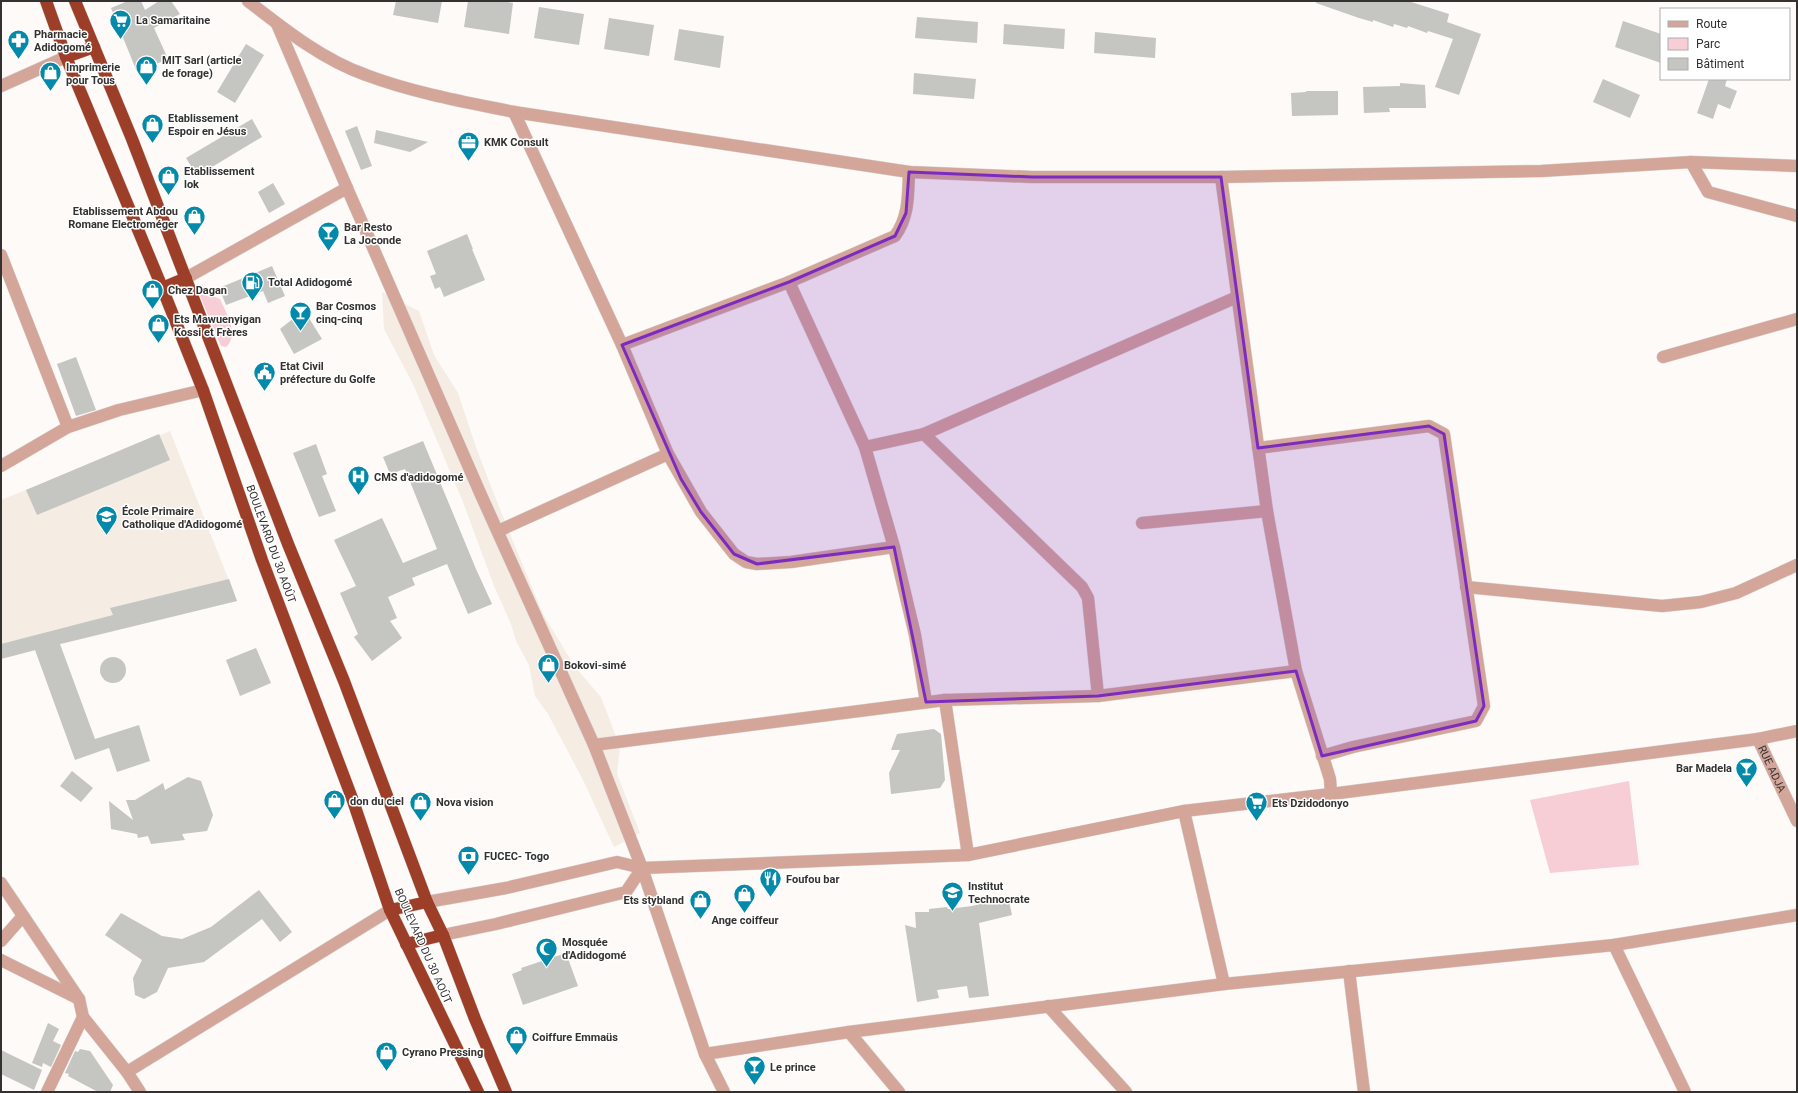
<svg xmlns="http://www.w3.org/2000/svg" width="1798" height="1093" viewBox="0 0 1798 1093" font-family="Roboto,sans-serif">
  <rect width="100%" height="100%" fill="#fdfaf8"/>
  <g fill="#f5ece4">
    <polygon points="382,292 419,311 434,355 458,393 477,450 499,507 543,614 575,667 601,697 620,747 617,774 640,833 614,847 583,780 548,714 535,696 529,665 516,641 511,624 494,586 463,502 413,384 384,329"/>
    <polygon points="170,431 237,601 1,659 1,500"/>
  </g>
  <g fill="#f7cdd6">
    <path d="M204,292L220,299C226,313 240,335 226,347L221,346L200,296Z"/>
    <polygon points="1629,781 1639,865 1550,873 1530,800"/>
  </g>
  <g fill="#c5c5c2">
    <polygon points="128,1 141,1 145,10 159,1 171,1 180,14 154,28 168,59 137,72 111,8"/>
    <polygon points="396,1 442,1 438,23 393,15"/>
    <polygon points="468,1 502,1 513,3 509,34 464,27"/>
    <polygon points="1316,1 1408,1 1449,14 1447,22 1481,34 1459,95 1435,87 1453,39 1428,31 1427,33 1408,26 1407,28 1394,24 1393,27 1373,20 1373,22 1359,18 1316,3"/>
    <polygon points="539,7 584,14 579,45 534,38"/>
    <polygon points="917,17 978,22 977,43 915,38"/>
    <polygon points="609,18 654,25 649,56 604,49"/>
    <polygon points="1623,21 1661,34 1661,63 1615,47"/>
    <polygon points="1004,24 1065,29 1064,49 1003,44"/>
    <polygon points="679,29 724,36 720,68 674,60"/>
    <polygon points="1095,32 1156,38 1155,58 1094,53"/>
    <polygon points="246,44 264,55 235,103 217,92"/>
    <polygon points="914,73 976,79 974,99 913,94"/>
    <polygon points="1603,79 1640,95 1630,118 1593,102"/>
    <polygon points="1709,79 1727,79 1725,86 1737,91 1730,109 1718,104 1713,119 1697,113"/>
    <polygon points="1400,83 1425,85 1426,108 1389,108 1390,112 1364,113 1363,87 1400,86"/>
    <polygon points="1306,91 1338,91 1338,115 1292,116 1291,93 1306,92"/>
    <polygon points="252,119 262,137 197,176 186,158"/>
    <polygon points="357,126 372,166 361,170 345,131"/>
    <polygon points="376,130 428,142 410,152 374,143"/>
    <polygon points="273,183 285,204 269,213 258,192"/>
    <polygon points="467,234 473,249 472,249 485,280 444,297 440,287 435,289 430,276 436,274 427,251"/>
    <polygon points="272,266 285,296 268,303 263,291 226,305 219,288"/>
    <polygon points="304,310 322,339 294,354 280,329"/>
    <polygon points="76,357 96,410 76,416 57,364"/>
    <polygon points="159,434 170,460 37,515 26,490"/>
    <polygon points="423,441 476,569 492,604 468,614 447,564 412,578 415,585 388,597 397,618 390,621 402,638 372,661 354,637 358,634 340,593 356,586 334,540 382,518 403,563 437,549 405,469 390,474 383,457"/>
    <polygon points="316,444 327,474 322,476 336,511 319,517 293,453"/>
    <polygon points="229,579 237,601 60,644 95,739 139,725 150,761 117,772 109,748 75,760 35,650 1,659 1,644 113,615 110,608"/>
    <polygon points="256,648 271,683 240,696 226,660"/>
    <circle cx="113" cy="670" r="13"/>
    <polygon points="934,729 941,734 944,768 945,780 940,788 891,794 889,773 900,750 891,750 897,734"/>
    <polygon points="72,771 93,788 81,802 60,786"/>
    <polygon points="188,777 201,781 213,815 207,831 182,834 185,840 151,844 148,836 138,838 137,834 111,829 109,801 133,820 126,800 135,800 163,783 165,790"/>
    <polygon points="259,890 292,932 280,942 262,919 204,962 168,968 157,992 144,999 135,995 133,978 142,960 105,935 121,913 162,936 182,939 211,927"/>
    <polygon points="1008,897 1012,915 979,923 989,996 969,998 967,986 937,990 939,998 917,1002 905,925 916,928 915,912 929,912 929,909 947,907 948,909 972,906"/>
    <polygon points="566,953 578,986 523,1005 512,974 522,970 521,968"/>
    <polygon points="48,1023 59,1029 53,1041 61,1045 51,1067 43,1063 42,1067 32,1063"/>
    <polygon points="80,1049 90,1051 113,1085 110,1092 98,1092 68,1076 69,1074 65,1073 75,1051 78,1052"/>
    <polygon points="1,1050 42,1070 34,1090 1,1074"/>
  </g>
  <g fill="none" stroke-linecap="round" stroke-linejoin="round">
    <defs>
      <g id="minor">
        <path d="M248,1C284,29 323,60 366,75C414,93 465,102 514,112L909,172L1032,177H1221L1541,171L1691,162L1797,166"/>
        <polyline points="277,24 347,188 481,495 594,745 642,868 705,1054 724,1092"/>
        <polyline points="1,86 66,57"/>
        <polyline points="514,112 622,345 668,454 701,512 734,554 746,562 757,564 791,562 894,547"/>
        <polyline points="1691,162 1708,192 1797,216"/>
        <polyline points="1221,177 1267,511 1296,671 1330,779 1331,794"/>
        <polyline points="1,255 68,427"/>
        <polyline points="186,278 347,188"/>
        <polyline points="789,282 865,447 894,547 915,635 926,702"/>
        <path d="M622,345L789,282L895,236C909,217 908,195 909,172"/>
        <polyline points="1663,357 1797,319"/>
        <polyline points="924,434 1237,297"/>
        <polyline points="865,447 924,434 1082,587 1088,598 1098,696"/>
        <polyline points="1258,448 1429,426 1444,434 1484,706 1476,721 1353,747 1322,756"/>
        <polyline points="1,466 68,427 119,410 203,390"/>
        <polyline points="1142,523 1267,511"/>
        <polyline points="498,531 668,454"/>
        <polyline points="1466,587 1662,606 1701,602 1736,593 1797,565"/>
        <polyline points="945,700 968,855"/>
        <path id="s1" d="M1758,739L1797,821"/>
        <polyline points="594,745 945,700 1098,696 1296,671"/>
        <polyline points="1184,811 1224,984"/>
        <polyline points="1,883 79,999 83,1017 127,1072 140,1092"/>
        <polyline points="427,902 506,888 617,862 642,868 968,855 1184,811 1331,794 1758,739 1797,731"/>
        <polyline points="443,935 496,924 626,892 642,868"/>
        <polyline points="1,941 23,916"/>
        <polyline points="1614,945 1685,1092"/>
        <polyline points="1,960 79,999"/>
        <polyline points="1349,971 1364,1092"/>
        <polyline points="1048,1006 1126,1092"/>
        <polyline points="849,1032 899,1092"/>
        <polyline points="705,1054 849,1032 1224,984 1614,945 1797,915"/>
        <polyline points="127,1072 390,910"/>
        <polyline points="47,1092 83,1017"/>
      </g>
      <g id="highway">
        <polyline points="46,1 66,57 159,280 203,390 262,560 352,798 390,910 478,1092"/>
        <polyline points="75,1 132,139 288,544 344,681 427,902 443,935 475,1019 506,1092"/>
        <polyline points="66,57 94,47"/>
        <polyline points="162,288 186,278"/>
        <polyline points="390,910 427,902"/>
        <polyline points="406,944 443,935"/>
      </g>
    </defs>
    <use href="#minor" stroke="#d9d6d4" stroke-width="13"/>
    <use href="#highway" stroke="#d9d6d4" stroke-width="13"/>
    <use href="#minor" stroke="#d4a599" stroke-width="12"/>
    <use href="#highway" stroke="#9c3e28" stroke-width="12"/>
  </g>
  <path fill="#7b2cbf" fill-opacity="0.2" stroke="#7b2cbf" stroke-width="3" stroke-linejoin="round" d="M909,172L1032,177H1221L1258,448L1429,426L1444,434L1484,706L1476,721L1322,756L1296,671L1098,696L926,702L894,547L757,564L734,554L701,512L681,479L622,345L789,282L895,236L906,213Z"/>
  <defs>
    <symbol id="supermarket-pin" viewBox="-11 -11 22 30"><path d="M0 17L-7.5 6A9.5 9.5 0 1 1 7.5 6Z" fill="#038aaa" stroke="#fff"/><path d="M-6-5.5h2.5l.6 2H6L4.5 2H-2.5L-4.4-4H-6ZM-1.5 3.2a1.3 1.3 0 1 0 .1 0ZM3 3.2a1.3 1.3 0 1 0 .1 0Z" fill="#fff"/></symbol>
    <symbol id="pharmacy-pin" viewBox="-11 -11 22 30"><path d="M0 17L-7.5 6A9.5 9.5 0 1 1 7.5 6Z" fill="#038aaa" stroke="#fff"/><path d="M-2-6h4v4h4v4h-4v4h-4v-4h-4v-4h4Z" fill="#fff"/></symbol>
    <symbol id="shop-pin" viewBox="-11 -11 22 30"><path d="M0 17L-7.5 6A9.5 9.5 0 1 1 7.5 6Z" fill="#038aaa" stroke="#fff"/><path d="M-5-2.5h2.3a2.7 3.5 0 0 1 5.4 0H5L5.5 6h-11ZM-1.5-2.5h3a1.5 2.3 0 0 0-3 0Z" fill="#fff"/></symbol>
    <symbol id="office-pin" viewBox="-11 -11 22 30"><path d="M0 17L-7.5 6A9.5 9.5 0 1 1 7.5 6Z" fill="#038aaa" stroke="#fff"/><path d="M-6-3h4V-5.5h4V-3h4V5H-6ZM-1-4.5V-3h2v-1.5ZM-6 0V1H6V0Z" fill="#fff"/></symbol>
    <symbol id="bar-pin" viewBox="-11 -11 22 30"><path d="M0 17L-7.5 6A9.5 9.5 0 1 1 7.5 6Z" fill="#038aaa" stroke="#fff"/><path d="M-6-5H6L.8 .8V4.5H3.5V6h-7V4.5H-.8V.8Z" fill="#fff"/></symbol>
    <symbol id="fuel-pin" viewBox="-11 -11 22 30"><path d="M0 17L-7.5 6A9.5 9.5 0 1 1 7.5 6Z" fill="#038aaa" stroke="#fff"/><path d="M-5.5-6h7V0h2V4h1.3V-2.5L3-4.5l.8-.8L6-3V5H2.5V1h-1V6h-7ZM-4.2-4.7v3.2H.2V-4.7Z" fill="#fff"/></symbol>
    <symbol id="civic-pin" viewBox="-11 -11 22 30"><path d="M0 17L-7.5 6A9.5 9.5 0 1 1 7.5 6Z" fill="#038aaa" stroke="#fff"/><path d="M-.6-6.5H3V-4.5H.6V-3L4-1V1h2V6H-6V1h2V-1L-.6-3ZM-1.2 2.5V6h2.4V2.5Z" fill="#fff"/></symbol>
    <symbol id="hospital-pin" viewBox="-11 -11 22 30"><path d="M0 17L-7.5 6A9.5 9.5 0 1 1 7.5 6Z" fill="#038aaa" stroke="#fff"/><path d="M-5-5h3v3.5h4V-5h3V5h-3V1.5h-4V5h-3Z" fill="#fff"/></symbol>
    <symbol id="school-pin" viewBox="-11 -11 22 30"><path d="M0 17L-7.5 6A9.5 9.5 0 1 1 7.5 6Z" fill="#038aaa" stroke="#fff"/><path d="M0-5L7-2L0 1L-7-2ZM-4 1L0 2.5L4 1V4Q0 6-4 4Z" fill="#fff"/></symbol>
    <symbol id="bank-pin" viewBox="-11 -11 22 30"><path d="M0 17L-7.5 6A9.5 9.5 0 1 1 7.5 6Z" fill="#038aaa" stroke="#fff"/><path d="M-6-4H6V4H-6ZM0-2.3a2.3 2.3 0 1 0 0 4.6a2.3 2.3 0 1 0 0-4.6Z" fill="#fff"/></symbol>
    <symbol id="restaurant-pin" viewBox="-11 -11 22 30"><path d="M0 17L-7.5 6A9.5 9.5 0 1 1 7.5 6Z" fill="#038aaa" stroke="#fff"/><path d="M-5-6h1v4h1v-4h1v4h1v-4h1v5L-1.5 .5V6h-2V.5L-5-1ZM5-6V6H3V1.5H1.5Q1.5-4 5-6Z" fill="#fff"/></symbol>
    <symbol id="mosque-pin" viewBox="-11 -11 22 30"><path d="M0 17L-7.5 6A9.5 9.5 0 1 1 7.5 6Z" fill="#038aaa" stroke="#fff"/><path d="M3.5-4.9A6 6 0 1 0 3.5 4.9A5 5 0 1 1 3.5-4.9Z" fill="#fff"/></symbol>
  </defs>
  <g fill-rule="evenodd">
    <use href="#supermarket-pin" x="108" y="8" width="25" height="34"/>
    <use href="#pharmacy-pin" x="6" y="28" width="25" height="34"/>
    <use href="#shop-pin" x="134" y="54" width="25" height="34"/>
    <use href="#shop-pin" x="38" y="60" width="25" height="34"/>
    <use href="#shop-pin" x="140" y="112" width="25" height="34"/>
    <use href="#office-pin" x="456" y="130" width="25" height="34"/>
    <use href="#shop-pin" x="156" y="164" width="25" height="34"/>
    <use href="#shop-pin" x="182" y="204" width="25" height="34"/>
    <use href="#bar-pin" x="316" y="220" width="25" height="34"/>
    <use href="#fuel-pin" x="240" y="270" width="25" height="34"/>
    <use href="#shop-pin" x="140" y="278" width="25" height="34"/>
    <use href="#bar-pin" x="288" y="300" width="25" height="34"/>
    <use href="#shop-pin" x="146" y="312" width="25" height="34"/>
    <use href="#civic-pin" x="252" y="360" width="25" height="34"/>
    <use href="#hospital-pin" x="346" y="464" width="25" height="34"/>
    <use href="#school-pin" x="94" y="504" width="25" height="34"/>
    <use href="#shop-pin" x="536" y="652" width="25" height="34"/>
    <use href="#bar-pin" x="1734" y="756" width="25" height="34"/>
    <use href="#shop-pin" x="322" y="788" width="25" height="34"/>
    <use href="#shop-pin" x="408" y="790" width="25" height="34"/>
    <use href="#supermarket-pin" x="1244" y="790" width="25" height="34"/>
    <use href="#bank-pin" x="456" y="844" width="25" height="34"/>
    <use href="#restaurant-pin" x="758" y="866" width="25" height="34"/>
    <use href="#school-pin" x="940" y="880" width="25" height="34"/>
    <use href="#shop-pin" x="732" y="882" width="25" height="34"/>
    <use href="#shop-pin" x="688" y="888" width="25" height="34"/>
    <use href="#mosque-pin" x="534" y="936" width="25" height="34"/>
    <use href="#shop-pin" x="504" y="1024" width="25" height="34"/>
    <use href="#shop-pin" x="374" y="1040" width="25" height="34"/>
    <use href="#bar-pin" x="742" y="1054" width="25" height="34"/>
  </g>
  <g text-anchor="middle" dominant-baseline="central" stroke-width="3" stroke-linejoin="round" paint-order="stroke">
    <g font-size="11" font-weight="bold" fill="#333231" stroke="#fff" text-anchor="start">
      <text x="136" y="20">La Samaritaine</text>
      <text x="34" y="34">Pharmacie<tspan x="34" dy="13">Adidogomé</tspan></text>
      <text x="162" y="60">MIT Sarl (article<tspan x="162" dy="13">de forage)</tspan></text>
      <text x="66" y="67">Imprimerie<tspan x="66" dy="13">pour Tous</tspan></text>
      <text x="168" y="118">Etablissement<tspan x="168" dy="13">Espoir en Jésus</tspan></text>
      <text x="484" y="142">KMK Consult</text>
      <text x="184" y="171">Etablissement<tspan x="184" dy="13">lok</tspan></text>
      <text x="178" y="211" text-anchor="end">Etablissement Abdou<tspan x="178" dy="13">Romane Electroméger</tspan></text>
      <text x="344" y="227">Bar Resto<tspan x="344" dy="13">La Joconde</tspan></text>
      <text x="268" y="282">Total Adidogomé</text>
      <text x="168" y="290">Chez Dagan</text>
      <text x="316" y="306">Bar Cosmos<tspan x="316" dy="13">cinq-cinq</tspan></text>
      <text x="174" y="319">Ets Mawuenyigan<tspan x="174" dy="13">Kossi et Frères</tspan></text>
      <text x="280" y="366">Etat Civil<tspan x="280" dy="13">préfecture du Golfe</tspan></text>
      <text x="374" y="477">CMS d'adidogomé</text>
      <text x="122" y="511">École Primaire<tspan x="122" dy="13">Catholique d'Adidogomé</tspan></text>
      <text x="564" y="665">Bokovi-simé</text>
      <text x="1732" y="768" text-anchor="end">Bar Madela</text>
      <text x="350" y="801">don du ciel</text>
      <text x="436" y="802">Nova vision</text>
      <text x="1272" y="803">Ets Dzidodonyo</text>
      <text x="484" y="856">FUCEC- Togo</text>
      <text x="786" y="879">Foufou bar</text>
      <text x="968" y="886">Institut<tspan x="968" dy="13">Technocrate</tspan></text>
      <text x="684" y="900" text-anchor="end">Ets stybland</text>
      <text x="745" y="920" text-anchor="middle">Ange coiffeur</text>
      <text x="562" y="942">Mosquée<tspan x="562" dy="13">d'Adidogomé</tspan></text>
      <text x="532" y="1037">Coiffure Emmaüs</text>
      <text x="402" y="1052">Cyrano Pressing</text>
      <text x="770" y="1067">Le prince</text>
    </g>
    <g font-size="11" fill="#333231" stroke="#fff">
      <text transform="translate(271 544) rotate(70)">BOULEVARD DU 30 AOÛT</text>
      <text stroke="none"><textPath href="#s1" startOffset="33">RUE ADJA</textPath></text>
      <text transform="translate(423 946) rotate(66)">BOULEVARD DU 30 AOÛT</text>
    </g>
  </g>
  <rect width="1798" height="1093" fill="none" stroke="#333231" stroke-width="4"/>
  <rect x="1660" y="8" width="130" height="72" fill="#ffffff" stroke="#adadad"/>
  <rect x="1668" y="21" width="20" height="6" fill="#d4a599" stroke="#adadad"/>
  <text x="1696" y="28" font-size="12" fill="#333231">Route</text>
  <rect x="1668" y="38" width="20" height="12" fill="#f7cdd6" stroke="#adadad"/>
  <text x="1696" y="48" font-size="12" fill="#333231">Parc</text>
  <rect x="1668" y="58" width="20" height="12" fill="#c5c5c2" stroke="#adadad"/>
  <text x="1696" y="68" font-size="12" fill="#333231">Bâtiment</text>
</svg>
